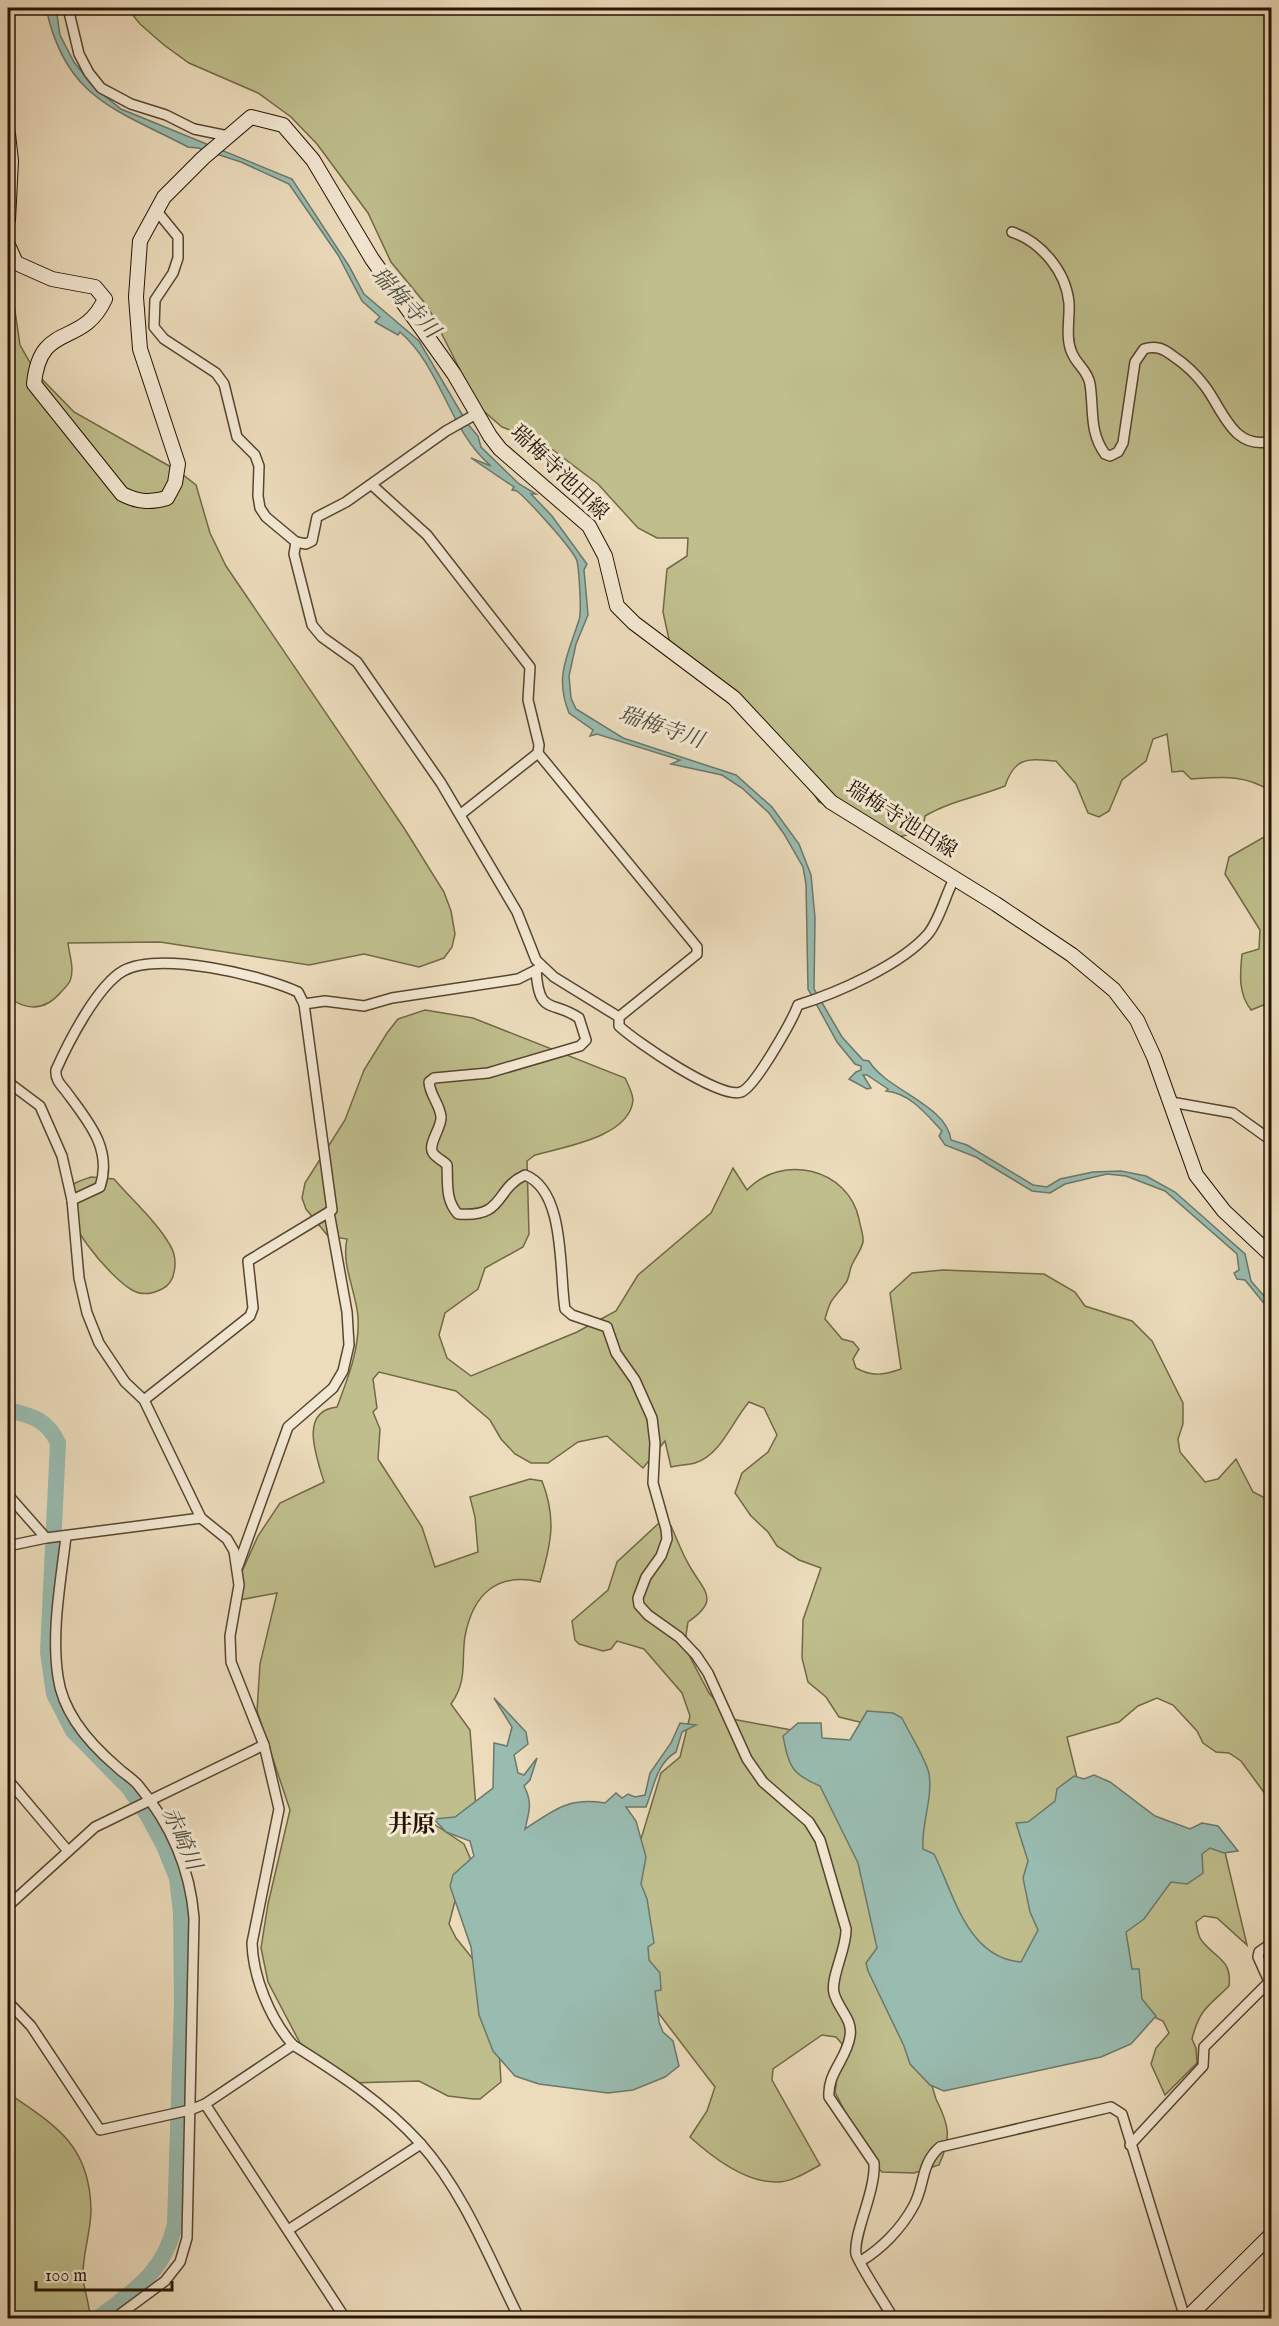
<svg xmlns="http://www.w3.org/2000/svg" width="1279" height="2326" viewBox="0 0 1279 2326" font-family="'IM FELL English','Noto Serif JP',serif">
  <rect width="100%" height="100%" fill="#ecdcbc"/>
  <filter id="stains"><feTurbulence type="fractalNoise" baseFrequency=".00333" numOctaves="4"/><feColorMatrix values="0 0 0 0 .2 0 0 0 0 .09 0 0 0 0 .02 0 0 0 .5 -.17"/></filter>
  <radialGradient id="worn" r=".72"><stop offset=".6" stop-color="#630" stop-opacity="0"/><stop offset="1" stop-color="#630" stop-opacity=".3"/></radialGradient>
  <g fill="#bfbe8c" stroke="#726846" stroke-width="1.5">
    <path d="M127,8H1271V791C1244,774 1222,777 1191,779L1183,771L1172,772L1167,734L1153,739L1146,761L1122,780L1109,811L1099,817L1088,813L1076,784L1056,761C1028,759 1015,756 1005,786C978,797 950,801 925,816L923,831L899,837L819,802L770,727L670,644L663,612L667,569L687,556L688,538H657L638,528L598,484L542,442L502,427L479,407L428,307L391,262L368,213L317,144L291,117L258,93L189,63L164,45L140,24Z"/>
    <path d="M8,263L20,345L36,373L74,412L178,471L196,485L210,533L226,566L404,828L444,892L451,911L455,934L452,947L444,958L419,967L364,954L309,965L160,942L68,943C69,954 75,969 70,981C68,985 64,989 61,992C45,1011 27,1011 8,997Z"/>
    <path d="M1271,833V1002L1251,1010C1238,993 1240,975 1242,954L1259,949L1260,930L1225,874L1229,857Z"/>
    <path d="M425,1010L473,1018L625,1078C628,1084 633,1094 633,1100C630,1137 563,1147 535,1155L527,1161L529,1234L523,1247L485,1268L478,1289L445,1313L439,1335L447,1358L471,1376L577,1332L616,1311L638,1275L711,1213L733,1168L747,1190C782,1153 848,1168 859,1219C860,1226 864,1236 863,1242C861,1251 854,1259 851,1267C849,1273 849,1280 845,1284C832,1301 831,1297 825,1319L842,1339L853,1342L859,1349L853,1359L856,1368C872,1377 884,1375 901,1369L890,1293L912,1273L943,1270L1044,1274L1075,1292L1085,1306L1132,1321L1152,1341L1183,1403V1424L1178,1439L1180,1452L1205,1482L1218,1479L1236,1459L1253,1492L1271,1501V1802L1241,1761L1229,1753L1216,1752L1203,1743L1197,1731L1173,1705L1157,1698L1138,1706L1119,1722L1067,1737L1081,1794L1047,1947L1018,1973L977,1959L912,1859L893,1730L839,1717L826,1697L808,1682L802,1658L803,1620L821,1568L799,1560L777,1546L768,1532L751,1516L735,1493L742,1473L768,1452L777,1435L764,1408L749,1402C733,1420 721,1455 695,1463C688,1465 679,1465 671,1467L665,1441L643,1468L607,1436L578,1442L548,1463H531L515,1454L501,1439L490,1420L456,1391L379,1372L373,1379L377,1408L373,1412L380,1429L378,1459L422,1527L435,1567L478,1552L475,1517L470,1497L530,1479L542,1481C557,1519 551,1544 540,1582C497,1572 473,1594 465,1636C461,1662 468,1680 451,1704L470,1730L476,1808L449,1824L425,1818L464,1844L475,1869L460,1882L449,1924L456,1938L477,1964L499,2048L501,2082L480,2099H473L448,2096L419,2081L351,2083L300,2043L268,1982L261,1948L268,1904L290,1810L257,1711L260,1664L277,1593L239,1600L240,1576L258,1536L280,1503L324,1482C317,1458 298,1411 337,1407C348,1378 360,1348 358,1317C356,1291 341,1265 347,1239L328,1236L306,1209L302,1198L305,1183L345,1120L364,1070L387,1033L398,1019Z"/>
    <path d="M91,1177L114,1179C131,1199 157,1222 170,1245C178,1258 177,1282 162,1289C152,1294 142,1296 132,1290C110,1277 57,1217 69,1190C72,1182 83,1180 91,1177Z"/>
    <path d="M659,1523L671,1526C677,1539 682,1553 689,1565C704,1592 721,1599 688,1622L686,1635L690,1657L709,1693L732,1719L802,1732L857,1841L936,2099C949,2125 952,2137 939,2165L914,2173L882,2172L862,2152L847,2131L844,2110L835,2092L842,2044L836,2037L822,2035L773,2069L772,2080L820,2165C807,2172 792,2182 777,2182C745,2183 712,2157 690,2137L707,2111L715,2087L640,1989L637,1852L661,1773L680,1757L690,1716L682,1693L644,1649L617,1641L611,1649L603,1651L579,1644L575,1640L572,1621L608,1590L617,1562Z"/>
    <path d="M1203,1848H1224L1247,1945L1217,1918L1204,1916L1196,1922C1197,1928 1198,1937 1202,1941C1216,1959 1232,1959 1229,1986C1208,2007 1200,2008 1192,2039L1196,2048L1197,2063L1165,2095L1151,2064L1156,2048L1169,2033L1163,2021L1147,2014L1122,1951L1125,1923Z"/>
    <path d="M8,2093C56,2126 90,2145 91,2210C91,2231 83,2252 83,2274C83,2290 90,2303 90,2318H8Z"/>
  </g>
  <g fill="#99bcb1" stroke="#6b786b" stroke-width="1.5">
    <path d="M46,8H56L60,35L74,62L95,88L121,109L292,179L349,266L364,294L419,341L467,423L478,436L481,447L519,484L536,494H531L552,516L587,564L584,570L588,615L576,644L569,676L571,698L576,709L623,738L736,775L772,807L799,844L811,875L815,918L814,989L842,1037L863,1060L869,1061C886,1090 947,1105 951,1140L967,1145L1033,1185L1047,1187L1060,1179L1093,1172L1121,1171L1146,1176L1175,1192L1245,1254L1251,1281L1271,1304V1312L1245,1280L1237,1279L1234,1273L1239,1270L1237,1254L1165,1191L1126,1176L1107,1174L1065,1184L1050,1193L1032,1191L976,1157L945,1145L939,1136L942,1131C927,1115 910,1093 886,1091L888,1089L867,1075H863L871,1088L867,1089L849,1079L856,1072L861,1070V1066L855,1064L837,1042L808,989L806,884L803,867L784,834L769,813L742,788L722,775L671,764L680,760L597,734L590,736L593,730L569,713C554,676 568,655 579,620C582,613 579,570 577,561C573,549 529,501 517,491L512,490L514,487L471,458L491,466C449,431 442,368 400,332L398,335L375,322L380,317L362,301L338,255L289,184L241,162L198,148L188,147C115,109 65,98 46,8Z"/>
    <path d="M494,1698L526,1732L528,1744L514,1755L518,1773L524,1775L537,1758L530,1780L524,1786C533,1803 529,1812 525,1829C554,1810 568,1797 605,1803L616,1793L622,1798L628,1794L635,1797L645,1795L650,1773L671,1743L680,1723L696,1725L682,1732L676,1752C656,1764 654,1787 646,1807H626L636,1821L646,1857L641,1884L647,1899L654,1943L648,1947L649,1960L660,1973L661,1990L655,1991L659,2022L663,2032L673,2041L679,2066L665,2077L633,2090L608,2093L539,2084L515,2076L493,2051L479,2015L471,1947L450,1886L453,1875L474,1856L470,1841L446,1832L434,1819L455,1817L493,1788L494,1743L507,1746L512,1727Z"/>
    <path d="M867,1711L893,1713L902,1718C909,1733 926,1759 929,1774C933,1799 921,1824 923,1849L934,1854C954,1894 967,1958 1021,1962L1038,1930L1030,1912L1023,1878L1028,1861L1016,1823L1028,1822L1055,1801L1057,1789L1074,1776L1084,1779L1094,1775L1110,1782L1155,1816L1190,1829L1202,1823L1218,1826L1238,1851L1224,1853L1210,1848L1202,1854L1203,1873L1187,1884L1171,1882L1144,1919L1126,1932L1132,1969H1139L1142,1999L1156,2016L1131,2044L1101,2057L944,2091L930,2085L910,2064L904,2046L868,1971L866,1963L877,1948L858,1863L820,1786C791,1774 789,1766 783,1736L798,1723H821L822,1738L850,1740Z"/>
  </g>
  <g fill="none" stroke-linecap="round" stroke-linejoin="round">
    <path stroke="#99bcb1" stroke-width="16" d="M8,1410C32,1416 47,1419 58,1443L48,1652L54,1694L73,1731L129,1788L148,1816L164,1846L177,1878L181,1913L182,2003L175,2224C165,2271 135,2290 98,2318"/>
    <defs>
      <g id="street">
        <polyline points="68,8 79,54 89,73 101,88 131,104 166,115 194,129 228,136"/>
        <polyline points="156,210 178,237 178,258 173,273 155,300 154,327 164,339 216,373 224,384 237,437 255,455 259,466 258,496 260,508 266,517 296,542 306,544 312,541 317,517 346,502 446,431 478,413"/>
        <path d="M1012,232C1041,242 1066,271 1069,303C1070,319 1065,338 1072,353C1077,365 1088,371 1090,384C1094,410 1089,432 1105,454L1110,456L1118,452L1123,443L1135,362L1144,349C1156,345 1164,349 1173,356C1185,364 1195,373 1204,385C1223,409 1232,451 1272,441"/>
        <path d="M372,485L427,535L530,667L528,700L539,745L538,753L697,947V954L619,1017V1026C636,1042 721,1100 741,1092C755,1087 792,1021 798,1005C837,993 901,965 928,934C940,919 945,896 954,879"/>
        <polyline points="296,542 294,554 312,625 322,637 357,662 441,783 517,912 536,960 554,977 619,1017"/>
        <polyline points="461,814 538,753"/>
        <path d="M536,970C539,1017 552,999 579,1018L586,1040L580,1046L488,1073L434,1078L429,1082C430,1096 440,1104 441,1117C442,1127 427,1145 433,1153C436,1158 444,1161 447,1165C448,1183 445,1200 458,1214C506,1218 494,1189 525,1175C566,1191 559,1273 565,1309L572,1315L607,1327L616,1353L635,1380L652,1418L655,1443L653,1483L666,1529L667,1539L661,1556L646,1577L638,1598L639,1605L648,1615L679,1637L696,1655L708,1673L747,1759L763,1782L809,1822L820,1840L846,1929C847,1948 830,1978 834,1993C838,2009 853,2019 850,2036C847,2059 827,2073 829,2097L874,2163C876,2191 853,2234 856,2254C858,2263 887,2307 893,2318"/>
        <polyline points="304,1004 325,1001 364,1006 392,998 518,979 540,968"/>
        <path d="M8,1082L40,1106L62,1156L72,1200L79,1278L87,1313L99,1343L125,1382L144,1400L201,1518L227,1539L234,1551L239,1585L230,1636L231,1662L264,1745L279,1809L252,1943C253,1977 270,2019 293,2045C338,2073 384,2103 420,2143C464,2192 490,2260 519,2318"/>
        <polyline points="1171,1102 1233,1113 1272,1141"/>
        <path d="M72,1200L100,1187C113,1148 87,1120 65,1090C60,1084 55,1079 56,1070C68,1043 97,986 123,971C159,951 262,975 298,992L304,1004L332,1210L329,1212L347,1312L349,1345L343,1371L333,1388L288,1427L238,1566"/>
        <polyline points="144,1400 250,1316 253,1308 248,1261 329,1212"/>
        <polyline points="8,1495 46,1538"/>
        <path d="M66,1536C61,1581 51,1631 58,1677C63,1714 90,1744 117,1767C123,1773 132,1778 138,1785C170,1823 190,1868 194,1918L187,2238L180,2262L165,2281L115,2318"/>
        <polyline points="8,1546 46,1538 201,1518"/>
        <polyline points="8,1780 68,1851"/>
        <polyline points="8,1906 95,1827 264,1745"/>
        <polyline points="1272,1943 1259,1952 1258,1957 1272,1988"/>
        <polyline points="8,2002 31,2026 100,2130 190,2110 205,2104 293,2045"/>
        <polyline points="205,2104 345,2318"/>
        <polyline points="1130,2145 1203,2066 1204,2047 1268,1983"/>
        <polyline points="288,2230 421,2144"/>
        <path d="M861,2261C881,2249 901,2229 913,2207C925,2187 920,2164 940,2147L1111,2107L1122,2114L1185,2318"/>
      </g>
      <g id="secondary">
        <polyline points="8,134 11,161 8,220"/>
        <path d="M8,245L16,263L52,279L95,287L105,299C82,349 40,320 34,384L122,494C138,502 150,503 167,498L175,483L178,464L140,349L136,297L140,241L164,197L203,158L251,117L283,125L313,160L372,259L454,374L490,436L500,449L589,526L605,556L617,606L634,623L734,698L831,802L996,904L1072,955L1114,990L1137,1020L1154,1057L1196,1175L1224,1211L1272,1256"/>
        <polyline points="1187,2318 1272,2234"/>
      </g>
    </defs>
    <use href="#street" stroke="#574530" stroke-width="12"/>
    <use href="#secondary" stroke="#251301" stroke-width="16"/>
    <use href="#street" stroke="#f3e8d3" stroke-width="9"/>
    <use href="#secondary" stroke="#f3e8d3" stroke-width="14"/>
  </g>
  <g text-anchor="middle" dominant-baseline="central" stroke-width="6" stroke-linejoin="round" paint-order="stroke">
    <g font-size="21" fill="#251301" stroke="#f3e8d3">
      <text transform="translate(559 473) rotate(44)">瑞梅寺池田線</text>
      <text transform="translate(901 820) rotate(32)">瑞梅寺池田線</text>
    </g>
    <g font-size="22" font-style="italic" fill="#4e4e3f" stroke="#f3e8d3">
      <text transform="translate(405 303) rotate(47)">瑞梅寺川</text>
      <text transform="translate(661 728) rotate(19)">瑞梅寺川</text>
      <text transform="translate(181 1839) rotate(66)">赤崎川</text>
    </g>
    <g font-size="24" font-weight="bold" fill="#251301" stroke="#f3e8d3">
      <text x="412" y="1825">井原</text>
    </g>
  </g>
  <rect width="1279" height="2326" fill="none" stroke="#ecdcbc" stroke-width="30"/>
  <rect x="9" y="9" width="1261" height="2308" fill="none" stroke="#251301" stroke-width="3"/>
  <rect x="15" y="15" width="1249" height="2296" fill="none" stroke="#251301" stroke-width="1.5"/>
  <path d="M36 2281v9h136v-9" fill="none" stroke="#251301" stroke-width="3"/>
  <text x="45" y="2281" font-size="18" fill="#251301" stroke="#f3e8d3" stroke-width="4.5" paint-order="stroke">100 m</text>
  <rect width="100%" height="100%" filter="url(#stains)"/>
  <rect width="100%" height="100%" fill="url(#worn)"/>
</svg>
